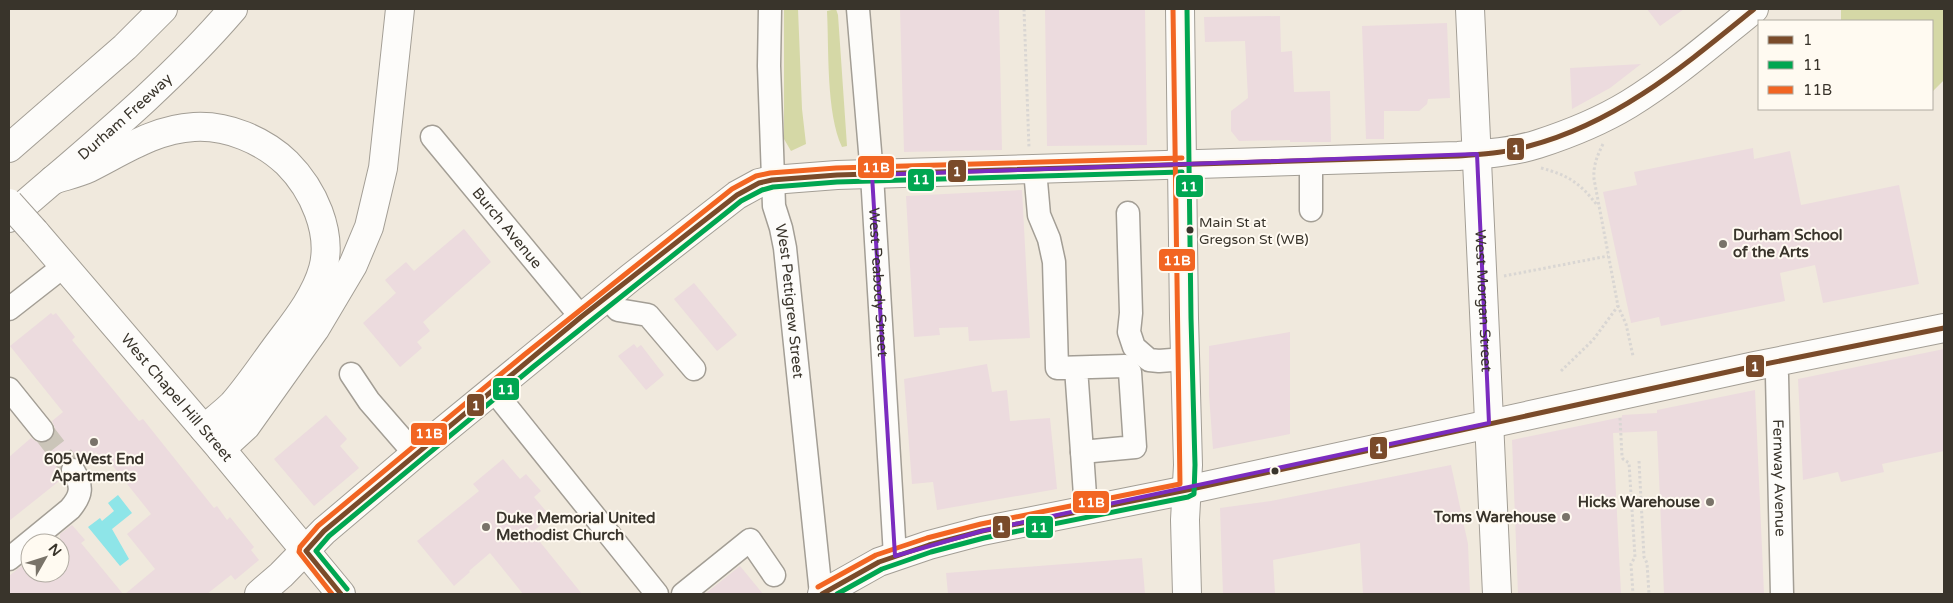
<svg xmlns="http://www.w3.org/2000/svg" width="1953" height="603" viewBox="0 0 1953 603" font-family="'Varela Round',sans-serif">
  <rect width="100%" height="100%" fill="#f0e9dd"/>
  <g fill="#d5d8a6">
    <polygon points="784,9 798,9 802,109 806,144 791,151 784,139"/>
    <path d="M836,9L838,15L847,146L842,147C826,113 829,49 827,11Z"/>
    <polygon points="1841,9 1944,9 1944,80 1932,92 1932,21 1841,21"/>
  </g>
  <polygon fill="#8ee5e8" points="118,495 132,513 112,529 129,559 120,566 88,527 100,518 102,521 114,511 108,503"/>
  <g fill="#ecdbde">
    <polygon points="900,9 999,9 1002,150 904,152"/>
    <polygon points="1045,9 1145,9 1147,145 1047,146"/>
    <polygon points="1647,9 1684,9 1660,26"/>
    <polygon points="1280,16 1281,52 1292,51 1294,92 1330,91 1331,142 1290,142 1290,140 1239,141 1231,131 1231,111 1248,98 1245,41 1205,42 1204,17"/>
    <polygon points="1447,23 1450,98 1428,99 1427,104 1419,111 1384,111 1384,139 1366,139 1362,26"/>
    <polygon points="1641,64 1610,88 1572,109 1570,68"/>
    <polygon points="1753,148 1754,159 1790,151 1801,205 1899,185 1919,284 1823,303 1815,265 1780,273 1785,301 1661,326 1659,317 1631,323 1603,192 1637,185 1634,172"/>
    <polygon points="1022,190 1030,338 969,341 968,327 939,328 940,335 914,337 906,196"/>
    <polygon points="464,229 491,262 423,322 430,331 417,342 422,348 400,367 363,323 396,293 385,280 406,262 414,271"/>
    <polygon points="694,283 737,335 717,351 674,299"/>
    <polygon points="51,313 53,315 56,313 75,337 72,340 139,421 143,419 214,508 217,506 227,520 230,517 254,547 251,550 259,560 235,580 231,575 207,594 125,594 155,569 127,534 151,514 112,465 110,466 105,460 103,461 96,452 83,462 74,457 66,459 62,463 60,469 63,478 9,521 9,457 31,438 37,442 44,443 51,440 54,435 55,428 52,421 63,412 10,346"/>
    <polygon points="1290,332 1290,434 1213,449 1209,395 1209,346"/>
    <polygon points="634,344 637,348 641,345 664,375 646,390 618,356"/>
    <polygon points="1944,349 1944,451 1882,464 1884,472 1841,482 1838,472 1803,480 1798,379"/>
    <polygon points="987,364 992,392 1007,390 1010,421 1050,418 1057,489 937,510 933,482 912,484 904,379"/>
    <polygon points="1755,390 1764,594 1664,594 1657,431 1613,433 1621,594 1518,594 1512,440 1622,417 1622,415 1657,413 1657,410"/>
    <polygon points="326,415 347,439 340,446 359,468 314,506 274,459"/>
    <polygon points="503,459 520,479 526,474 541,491 534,497 551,517 532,532 582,594 523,594 490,553 469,571 470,572 454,586 417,541 479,491 473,484"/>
    <polygon points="1451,465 1468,544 1470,594 1363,594 1360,543 1273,560 1275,594 1223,594 1220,508 1271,501"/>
    <polygon points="72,525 85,540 81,543 123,594 9,594 9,576 30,559 30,573 60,573 60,534"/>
    <polygon points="1142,558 1145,594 948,594 946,573"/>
    <polygon points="740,566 763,594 705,594"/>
  </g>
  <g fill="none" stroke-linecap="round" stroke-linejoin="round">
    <polyline stroke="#cbc5b9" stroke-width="22" stroke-dasharray="22 11" stroke-linecap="butt" points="42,430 73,470"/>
    <defs>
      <g id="minor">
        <path id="s1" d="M770,9L769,66L774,206L781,228L785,248L821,594"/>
        <path id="s2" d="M858,9L872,175L895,556"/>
        <path id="s3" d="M432,137L581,317"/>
        <polyline points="1311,161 1311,210"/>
        <polyline points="1035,170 1039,215 1049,239 1054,262 1057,368 1125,366 1130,372 1135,447 1082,452 1076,368"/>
        <polyline points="1128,213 1131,313 1129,332 1134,347 1149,360 1159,361 1185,359"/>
        <polyline points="607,297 618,310 648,315 694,369"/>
        <polyline points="9,309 64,266"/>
        <path id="s4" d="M1775,362L1777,376L1782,594"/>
        <polyline points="351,374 369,401 415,454"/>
        <polyline points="9,389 42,430"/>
        <polyline points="494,391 657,594"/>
        <polyline points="1082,452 1086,510"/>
        <path d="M9,559L70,509C82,495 83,486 73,470"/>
        <polyline points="683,594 750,540 774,575"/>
      </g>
      <g id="major">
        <polyline points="1180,9 1184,318 1188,465 1185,520 1187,594"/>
        <path id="s5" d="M1470,9L1497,594"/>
        <path id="s6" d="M35,232L221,449L341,594"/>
        <path d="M259,594L281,575L324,531L415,454L630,278L737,195L759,183L772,180L837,175L1458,156C1484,154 1513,152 1538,144C1569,134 1601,121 1629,104C1673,77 1713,42 1754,9"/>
        <polyline points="822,594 879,562 929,545 982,531 1187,490 1755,366 1944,328"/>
      </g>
      <g id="highway">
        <polyline points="9,148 125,47 163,9"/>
        <path d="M53,180C65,176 78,173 89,168C123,151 155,129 194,127C227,125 263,140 287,163C313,189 333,232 323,269C315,298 293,324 276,347C262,366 248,387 233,404C224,413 213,421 204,429"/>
        <path id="s7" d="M9,218C86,151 166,87 233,9"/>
        <polyline points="221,449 246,426 315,329 353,265 369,227 383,168 400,9"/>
      </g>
    </defs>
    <use href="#minor" stroke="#a39e95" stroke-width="25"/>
    <use href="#major" stroke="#a39e95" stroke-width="30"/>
    <use href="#highway" stroke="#a39e95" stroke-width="30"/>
    <g stroke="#d9d6d3" stroke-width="3" stroke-dasharray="2.5 2.5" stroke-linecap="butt">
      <polyline points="1024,9 1029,148"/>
      <path d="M1603,144C1597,156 1593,166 1594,179L1618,306L1626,324L1633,356"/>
      <path d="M1541,168C1568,175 1580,183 1597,205"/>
      <polyline points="1504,276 1608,256"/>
      <polyline points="1561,371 1593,340 1618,306"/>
      <polyline points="1620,418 1622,456 1623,459 1629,463 1635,557 1631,564 1633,594"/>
      <polyline points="1639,461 1644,557 1647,563 1649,594"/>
    </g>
    <use href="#minor" stroke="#fdfcfa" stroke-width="22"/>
    <use href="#major" stroke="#fdfcfa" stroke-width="28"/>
    <use href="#highway" stroke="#fdfcfa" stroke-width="28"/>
    <defs>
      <polyline id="major-bridge" points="9,203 35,232"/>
    </defs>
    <use href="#major-bridge" stroke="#a39e95" stroke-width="30" stroke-linecap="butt"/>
    <use href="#major-bridge" stroke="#fdfcfa" stroke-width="28"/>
    <defs>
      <g id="bus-1">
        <path d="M341,594L306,551L324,531L581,317L737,195L759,183L772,180L837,175L1458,156C1482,154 1506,153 1529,146C1617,123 1685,65 1754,9"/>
        <polyline points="822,594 879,562 929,545 982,531 1187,490 1755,366 1944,328"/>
      </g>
      <g id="bus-2">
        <polyline points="347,589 316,551 329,536 533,367 741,201 762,190 773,187 837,182 1182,172"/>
        <polyline points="837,594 882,569 931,552 984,538 1188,497 1194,494 1195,465 1191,318 1187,9"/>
      </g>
      <g id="bus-3">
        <polyline points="818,587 876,555 927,538 981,524 1180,484 1173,9"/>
        <polyline points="332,594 299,552 300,547 318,526 524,355 732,189 756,176 770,173 836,168 1182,158"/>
      </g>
    </defs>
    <use href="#bus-1" stroke="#fffaf1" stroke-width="9"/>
    <use href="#bus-2" stroke="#fffaf1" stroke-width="9"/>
    <use href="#bus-3" stroke="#fffaf1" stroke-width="9"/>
    <use href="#bus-1" stroke="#7a4b2a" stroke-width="5"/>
    <use href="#bus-2" stroke="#00a651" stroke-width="5"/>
    <use href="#bus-3" stroke="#f26522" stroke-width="5"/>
  </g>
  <path fill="none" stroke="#7b2cbf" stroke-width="4" stroke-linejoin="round" d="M1477,154L1489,423L982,531L895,556L872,175Z"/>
  <g fill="#39342b" stroke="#fffaf1" stroke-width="2">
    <circle cx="1190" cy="230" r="4.5"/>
    <circle cx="1275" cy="471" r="4.5"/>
  </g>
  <g fill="#797369" stroke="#fffaf1" stroke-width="2">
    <circle cx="1723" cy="244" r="5"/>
    <circle cx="94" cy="442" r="5"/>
    <circle cx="1710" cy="502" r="5"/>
    <circle cx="1566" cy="517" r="5"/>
    <circle cx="486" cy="527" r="5"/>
  </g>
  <g text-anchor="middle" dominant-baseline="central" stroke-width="4" stroke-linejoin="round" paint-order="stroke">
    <g font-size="14" fill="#39342b" stroke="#fffaf1" text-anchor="start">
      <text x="1199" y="222">Main St at<tspan x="1199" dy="17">Gregson St (WB)</tspan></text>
    </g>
    <g font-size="15" fill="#39342b" stroke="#fffaf1">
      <text stroke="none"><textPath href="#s7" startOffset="154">Durham Freeway</textPath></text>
      <text stroke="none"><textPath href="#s3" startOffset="118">Burch Avenue</textPath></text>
      <text stroke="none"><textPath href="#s2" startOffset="274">West Peabody Street</textPath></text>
      <text stroke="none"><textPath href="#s1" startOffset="294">West Pettigrew Street</textPath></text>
      <text stroke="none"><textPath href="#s5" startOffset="292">West Morgan Street</textPath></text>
      <text stroke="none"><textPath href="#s6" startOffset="218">West Chapel Hill Street</textPath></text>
      <text stroke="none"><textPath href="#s4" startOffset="116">Fernway Avenue</textPath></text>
    </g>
    <g font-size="15" font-weight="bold" fill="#39342b" stroke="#fffaf1" text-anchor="start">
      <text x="1733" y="235">Durham School<tspan x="1733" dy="17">of the Arts</tspan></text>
      <text x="94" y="459" text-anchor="middle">605 West End<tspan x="94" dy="17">Apartments</tspan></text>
      <text x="1700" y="502" text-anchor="end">Hicks Warehouse</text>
      <text x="1556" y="517" text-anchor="end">Toms Warehouse</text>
      <text x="496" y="518">Duke Memorial United<tspan x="496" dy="17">Methodist Church</tspan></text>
    </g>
  </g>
  <g stroke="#fffaf1" stroke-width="2">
    <rect x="1506" y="137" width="19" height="24" rx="5" fill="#7a4b2a"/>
    <rect x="857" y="155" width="38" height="24" rx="5" fill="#f26522"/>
    <rect x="947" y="159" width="20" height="24" rx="5" fill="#7a4b2a"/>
    <rect x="907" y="168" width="28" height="24" rx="5" fill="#00a651"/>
    <rect x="1175" y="174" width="29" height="24" rx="5" fill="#00a651"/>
    <rect x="1158" y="248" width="38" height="24" rx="5" fill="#f26522"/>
    <rect x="1745" y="354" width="20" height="24" rx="5" fill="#7a4b2a"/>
    <rect x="492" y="377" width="28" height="24" rx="5" fill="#00a651"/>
    <rect x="466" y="393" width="19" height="24" rx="5" fill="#7a4b2a"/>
    <rect x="410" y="422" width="38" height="24" rx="5" fill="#f26522"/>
    <rect x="1369" y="436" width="19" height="24" rx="5" fill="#7a4b2a"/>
    <rect x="1072" y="490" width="38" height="24" rx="5" fill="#f26522"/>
    <rect x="1025" y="515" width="29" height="24" rx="5" fill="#00a651"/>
    <rect x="992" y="515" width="19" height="24" rx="5" fill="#7a4b2a"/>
  </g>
  <g font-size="14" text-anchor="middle" font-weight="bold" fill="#fff">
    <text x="1516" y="154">1</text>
    <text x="876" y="172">11B</text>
    <text x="957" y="176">1</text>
    <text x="921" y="184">11</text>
    <text x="1189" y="191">11</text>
    <text x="1177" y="265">11B</text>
    <text x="1755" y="371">1</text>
    <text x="506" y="394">11</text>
    <text x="476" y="410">1</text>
    <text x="429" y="438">11B</text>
    <text x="1379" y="453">1</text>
    <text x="1091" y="507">11B</text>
    <text x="1039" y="532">11</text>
    <text x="1001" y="532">1</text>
  </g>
  <rect width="1953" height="603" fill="none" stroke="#39342b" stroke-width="20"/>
  <rect x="1758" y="20" width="175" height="90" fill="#fffaf1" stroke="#b0aba2"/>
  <rect x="1768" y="36" width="25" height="8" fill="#7a4b2a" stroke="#b0aba2"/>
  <text x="1803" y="45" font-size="15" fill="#39342b">1</text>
  <rect x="1768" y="61" width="25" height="8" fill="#00a651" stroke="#b0aba2"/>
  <text x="1803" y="70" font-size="15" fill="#39342b">11</text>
  <rect x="1768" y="86" width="25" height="8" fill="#f26522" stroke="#b0aba2"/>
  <text x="1803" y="95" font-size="15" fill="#39342b">11B</text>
  <g transform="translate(45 558) rotate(51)"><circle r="24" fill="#fffaf1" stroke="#b0aba2"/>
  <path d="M0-4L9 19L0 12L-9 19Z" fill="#797369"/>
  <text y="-8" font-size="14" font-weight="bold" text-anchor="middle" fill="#39342b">N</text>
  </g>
</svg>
